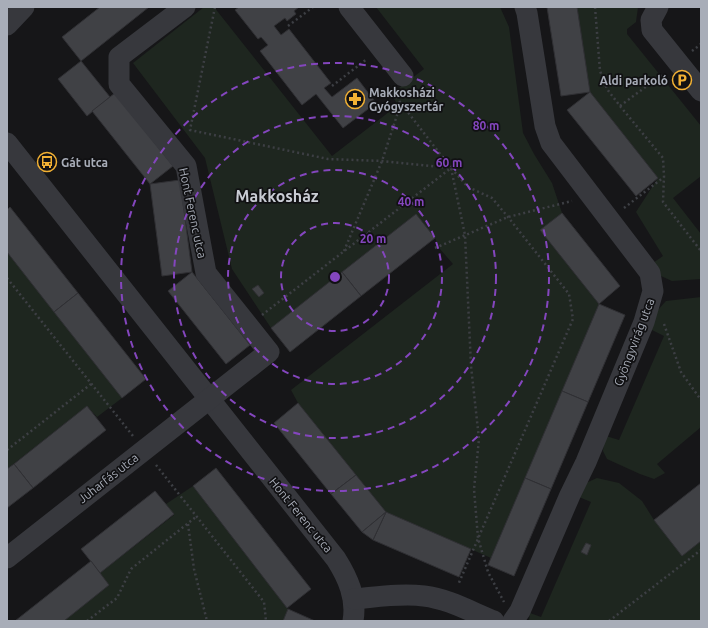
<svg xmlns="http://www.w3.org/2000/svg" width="708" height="628" viewBox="0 0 708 628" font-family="Ubuntu,sans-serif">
  <rect width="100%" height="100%" fill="#161618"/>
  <g fill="#1e261f">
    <polygon points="204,7 214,7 332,156 398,105 391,94 424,69 376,7 500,7 509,27 523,133 534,154 552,183 562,213 540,230 599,304 491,558 386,512 298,403 291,390 453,264 440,249 435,238 416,214 271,328 232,269 205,158 133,63"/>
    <polygon points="577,7 638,7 636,22 627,29 627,34 701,126 701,176 673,198 701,234 701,279 672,281 661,276 653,263 663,256 636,212 658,178 590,92"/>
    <polygon points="7,252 122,398 97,417 87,406 7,469"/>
    <polygon points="701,297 701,427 657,464 665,473 654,479 640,474 607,459 603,451 604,441 606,436 619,440 664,336 650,329 657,311 666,301"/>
    <polygon points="597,478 619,483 642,501 654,520 682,555 701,541 701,621 529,621 530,613 541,617 591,502 579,497 586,483"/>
    <polygon points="193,486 288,609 283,621 64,621 109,585 100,573 174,515 166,504"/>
  </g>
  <g fill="#404145" stroke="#303034">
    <polygon points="100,7 149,7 81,61 62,37"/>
    <polygon points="239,7 299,7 294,11 296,14 287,21 285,18 274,26 281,35 289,29 331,83 324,88 332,97 357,78 376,103 343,128 316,94 302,105 260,51 268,45 261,37 258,39 235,10"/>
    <polygon points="547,7 577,7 590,92 561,96"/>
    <polygon points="81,61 110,97 87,116 58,79"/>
    <polygon points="590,92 658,178 636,196 567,110"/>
    <polygon points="115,93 173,166 150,184 92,111"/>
    <polygon points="180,180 192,272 162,276 150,184"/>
    <polygon points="10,207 78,293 54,312 7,252 7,210"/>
    <polygon points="562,213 620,286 599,304 540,230"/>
    <polygon points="416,214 435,238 361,296 342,272"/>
    <polygon points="192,272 250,345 226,364 168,291"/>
    <polygon points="342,272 361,296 290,352 271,328"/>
    <polygon points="258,285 264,293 259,297 252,289"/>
    <polygon points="78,293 146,379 122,398 54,312"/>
    <polygon points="599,304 625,315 588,402 562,391"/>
    <polygon points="562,391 588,402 551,489 525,478"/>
    <polygon points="298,403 356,475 331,494 274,423"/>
    <polygon points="87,406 106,430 33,488 14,464"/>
    <polygon points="14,464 33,488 7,508 7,469"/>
    <polygon points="216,468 311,589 287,608 193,486"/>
    <polygon points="356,475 386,512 362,532 331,494"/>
    <polygon points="525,478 551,489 514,576 488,565"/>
    <polygon points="701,483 701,541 682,556 654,520"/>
    <polygon points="155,491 174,514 100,573 81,549"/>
    <polygon points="386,512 471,549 459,577 373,540"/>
    <polygon points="386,512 373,540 362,532"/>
    <polygon points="586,543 591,545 587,555 581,552"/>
    <polygon points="91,561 109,585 64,621 15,621"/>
    <polygon points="288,609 315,621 283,621"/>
  </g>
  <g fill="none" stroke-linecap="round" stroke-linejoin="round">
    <g stroke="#3d3f44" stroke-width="2.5" stroke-dasharray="2 3" stroke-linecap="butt">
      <polyline points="215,7 190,130 328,159 382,161 450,168"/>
      <polyline points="595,7 600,71 607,89 620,106 663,158 664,176 663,202 701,251"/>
      <polyline points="288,26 313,7"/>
      <polyline points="692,51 701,44"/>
      <polyline points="332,86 367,59"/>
      <polyline points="393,93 451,168 465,235 471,366 479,439 474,489 478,538 488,572 504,602"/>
      <polyline points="620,106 663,74"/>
      <polyline points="624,208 664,177"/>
      <polyline points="435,248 508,217 572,201"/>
      <polyline points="344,251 382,161 401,103"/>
      <polyline points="7,278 133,436"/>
      <polyline points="262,315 451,168 468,187 492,198 508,217 569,294 573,319 458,585"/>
      <polyline points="664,324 681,372 701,400"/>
      <polyline points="7,450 91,384"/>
      <polyline points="156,465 264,602 266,621"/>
      <polyline points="188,524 194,569 207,621"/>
      <polyline points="87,621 117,598 131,569 197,516"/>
      <polyline points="609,621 701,550"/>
    </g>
    <g stroke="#37383d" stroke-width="21">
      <polyline points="349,7 403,76"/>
      <polyline points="658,7 651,20 652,30 701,91"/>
      <polyline points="7,25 24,7"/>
      <path d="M7,143L336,559C348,578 357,598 353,621"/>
      <polyline points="7,558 269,352 206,273 186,166 119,84 119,57 185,7"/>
      <path d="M354,599C377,597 401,593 424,596C449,599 471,612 494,621"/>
      <polyline points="513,621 520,611 570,495 586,462 644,322 653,291 650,273 551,143 545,126 527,13 525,7"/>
    </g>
  </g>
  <g fill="none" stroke="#8446be" stroke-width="2" stroke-dasharray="7 5">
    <circle cx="335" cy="277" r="54"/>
    <circle cx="335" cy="277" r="107"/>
    <circle cx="335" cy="277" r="161"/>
    <circle cx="335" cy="277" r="214"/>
  </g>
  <defs>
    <symbol id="parking-ring" viewBox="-11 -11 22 22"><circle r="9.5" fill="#111113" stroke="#f2b134" stroke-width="1.5"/><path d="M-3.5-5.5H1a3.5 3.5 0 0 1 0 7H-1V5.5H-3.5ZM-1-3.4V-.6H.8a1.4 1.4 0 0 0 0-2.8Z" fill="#f2b134"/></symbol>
    <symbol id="pharmacy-ring" viewBox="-11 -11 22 22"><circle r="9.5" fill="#111113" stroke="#f2b134" stroke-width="1.5"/><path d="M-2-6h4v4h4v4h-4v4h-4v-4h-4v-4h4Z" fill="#f2b134"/></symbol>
    <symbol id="bus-ring" viewBox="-11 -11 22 22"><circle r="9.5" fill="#111113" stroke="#f2b134" stroke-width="1.5"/><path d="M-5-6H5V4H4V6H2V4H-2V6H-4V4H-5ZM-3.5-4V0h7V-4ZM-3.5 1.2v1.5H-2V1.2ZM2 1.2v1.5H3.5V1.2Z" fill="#f2b134"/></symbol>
  </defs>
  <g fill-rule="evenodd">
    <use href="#parking-ring" x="671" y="69" width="22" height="22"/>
    <use href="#pharmacy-ring" x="344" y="88" width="22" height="22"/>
    <use href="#bus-ring" x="36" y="151" width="22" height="22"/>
  </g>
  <g text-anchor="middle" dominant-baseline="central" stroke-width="3.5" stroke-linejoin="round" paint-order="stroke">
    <g font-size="12" font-weight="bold" fill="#a8adb8" stroke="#111113" text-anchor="start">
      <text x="668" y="80" text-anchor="end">Aldi parkoló</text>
      <text x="369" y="92">Makkosházi<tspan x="369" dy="14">Gyógyszertár</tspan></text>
      <text x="61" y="162">Gát utca</text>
    </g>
    <g font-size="12" fill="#a8adb8" stroke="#111113">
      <text transform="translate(193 213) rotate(78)">Hont Ferenc utca</text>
      <text transform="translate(634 342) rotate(-69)">Gyöngyvirág utca</text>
      <text transform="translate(108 478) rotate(-38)">Juharfás utca</text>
      <text transform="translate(301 515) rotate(51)">Hont Ferenc utca</text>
    </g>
    <g font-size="16" font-weight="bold" fill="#c9ccd4" stroke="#111113">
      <text x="277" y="196">Makkosház</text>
    </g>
  </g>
  <circle cx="335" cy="277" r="6" fill="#8446be" stroke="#111113" stroke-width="2"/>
  <g font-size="12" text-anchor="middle" font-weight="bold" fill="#8446be" stroke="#111113" stroke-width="3.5" stroke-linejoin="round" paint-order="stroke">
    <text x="486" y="130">80 m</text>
    <text x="449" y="167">60 m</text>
    <text x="411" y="206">40 m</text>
    <text x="373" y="243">20 m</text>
  </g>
  <rect width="708" height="628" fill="none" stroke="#a8adb8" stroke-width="16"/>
</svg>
